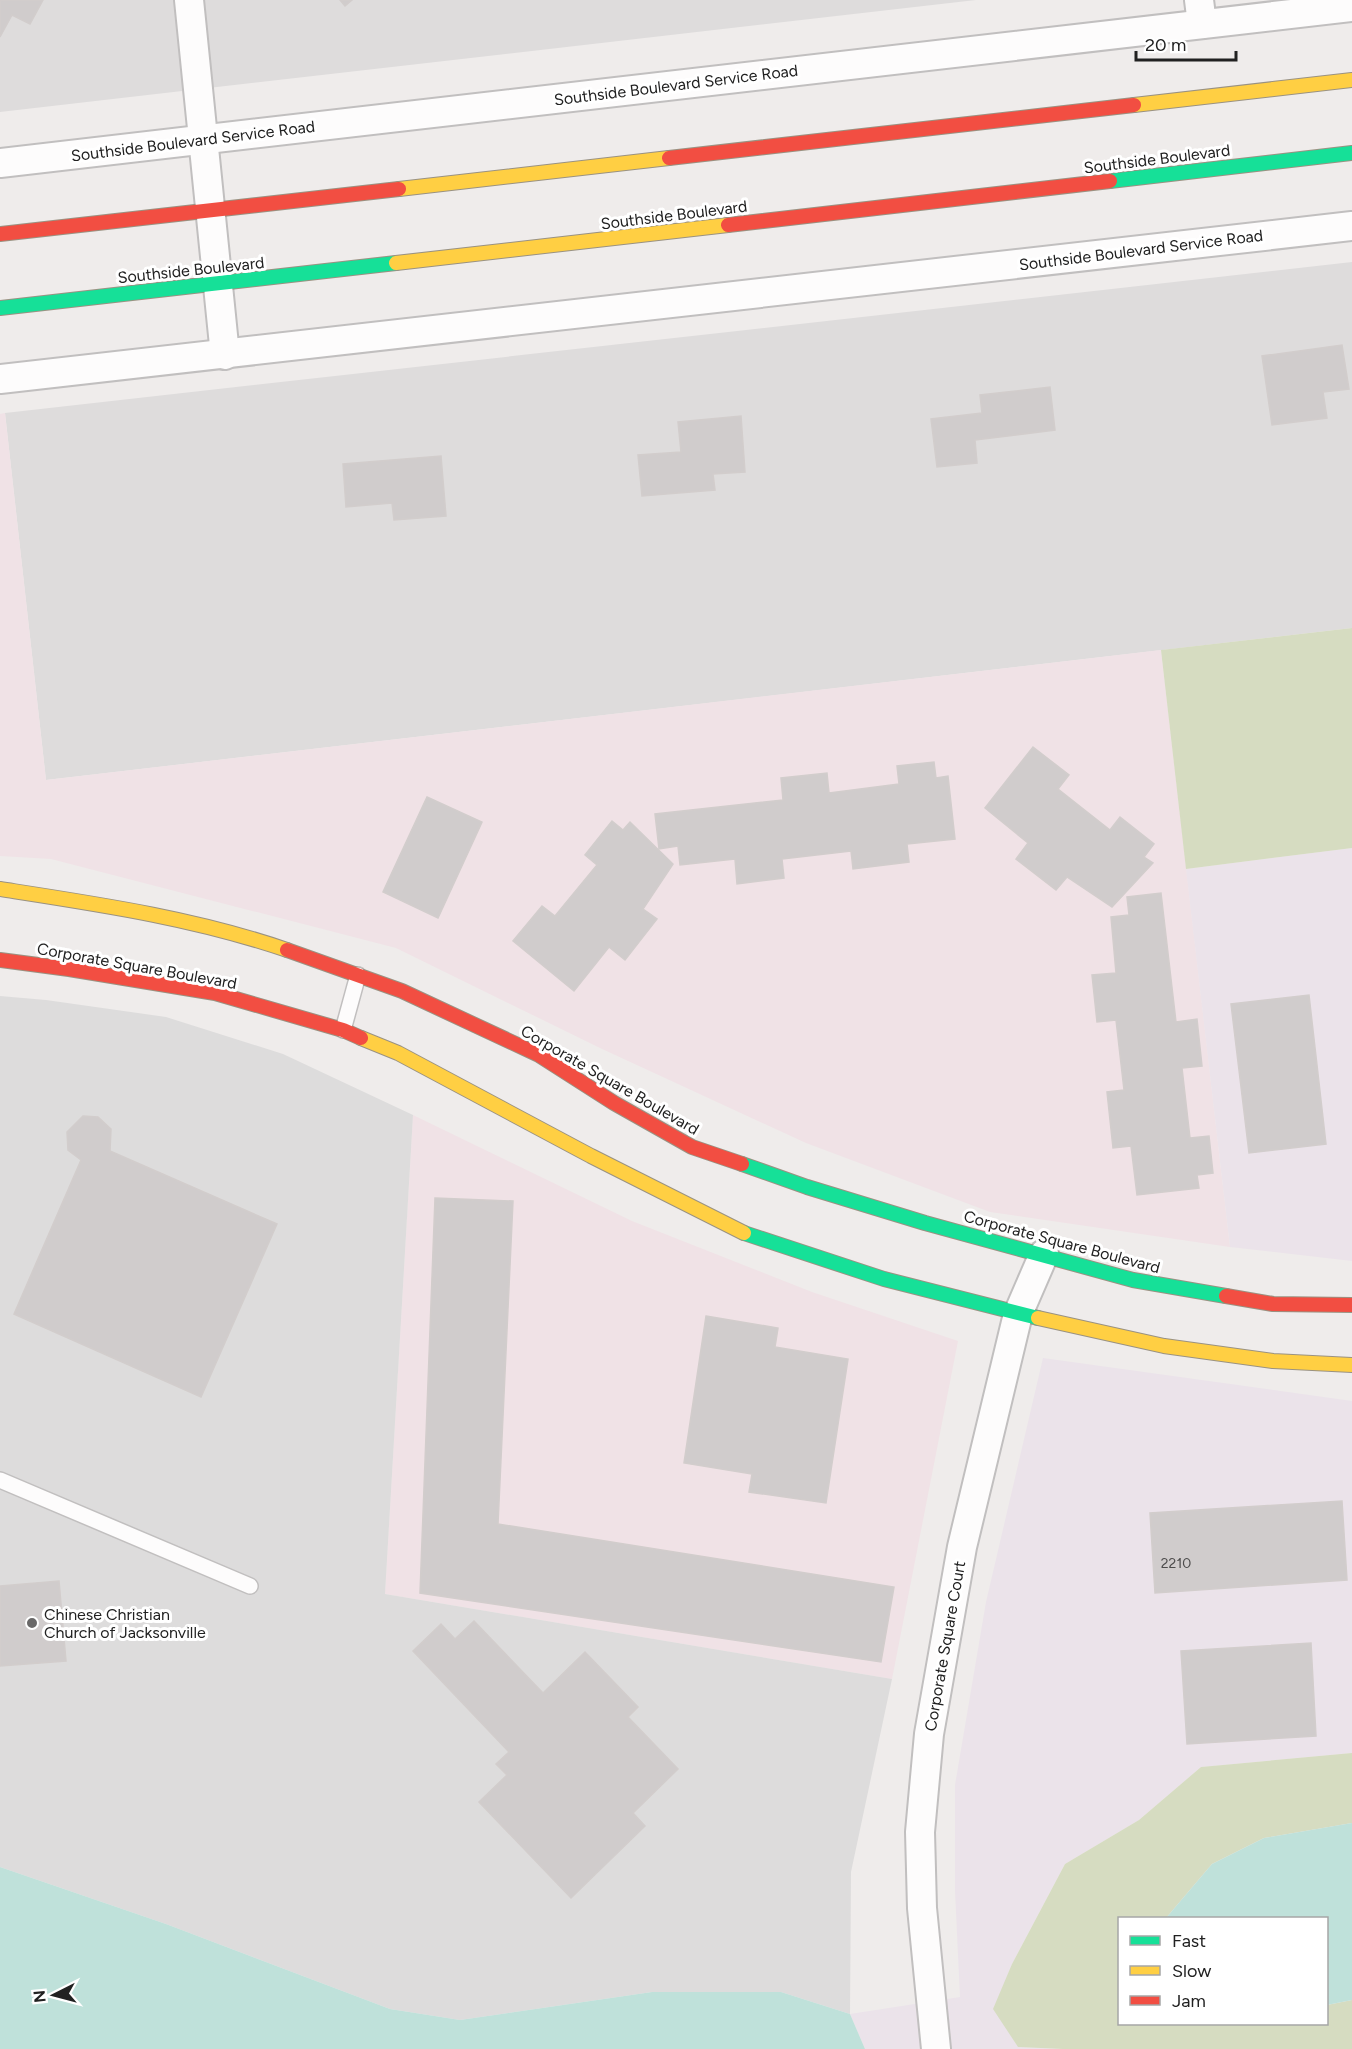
<svg xmlns="http://www.w3.org/2000/svg" width="1352" height="2049" viewBox="0 0 1352 2049" font-family="Figtree,sans-serif">
  <rect width="100%" height="100%" fill="#efeceb"/>
  <g fill="#dedcdc">
    <polygon points="0,0 976,0 0,112"/>
    <polygon points="1352,262 1352,628 46,780 5,413"/>
  </g>
  <g fill="#f0e2e6">
    <polygon points="5,413 46,780 1161,650 1230,1247 990,1212 806,1143 600,1048 396,948 51,859 0,856 0,414"/>
    <polygon points="413,1115 632,1221 812,1292 958,1341 892,1679 385,1594"/>
  </g>
  <g fill="#ebe3ea">
    <polygon points="1352,848 1352,1261 1230,1247 1186,869"/>
    <polygon points="1043,1358 1352,1401 1352,1753 1201,1767 1139,1820 1065,1864 1012,1964 994,2009 1018,2047 1062,2049 865,2049 850,2014 960,1997 955,1891 955,1785 986,1602"/>
  </g>
  <polygon fill="#dddcdc" points="0,996 46,1000 166,1017 283,1054 413,1115 385,1594 892,1679 851,1872 850,2014 781,1992 652,1992 460,2020 390,2009 166,1924 0,1867"/>
  <g fill="#d6dcc1">
    <polygon points="1352,628 1352,848 1186,869 1161,650"/>
    <polygon points="1352,1753 1352,1823 1264,1838 1212,1864 1166,1918 1120,1918 1120,2024 1326,2024 1327,2005 1352,2000 1352,2049 1063,2049 1018,2047 993,2009 1012,1964 1065,1864 1139,1820 1201,1767"/>
  </g>
  <g fill="#bfe1da">
    <polygon points="1352,1823 1352,2000 1327,2005 1326,1918 1166,1918 1212,1864 1264,1838"/>
    <polygon points="0,1867 166,1924 390,2009 460,2020 652,1992 781,1992 850,2014 865,2049 0,2049"/>
  </g>
  <g fill="#d0cccc" stroke="#d2cdcc" stroke-width="1.5">
    <polygon points="0,0 43,0 30,24 12,15 0,37"/>
    <polygon points="340,0 352,0 345,6"/>
    <polygon points="1342,345 1349,389 1323,392 1327,418 1272,425 1262,356"/>
    <polygon points="1050,387 1055,430 975,440 977,463 937,467 931,419 982,413 980,395"/>
    <polygon points="741,416 745,472 713,474 715,490 642,496 638,455 681,452 678,422"/>
    <polygon points="441,456 446,516 394,520 392,503 346,507 343,464"/>
    <polygon points="1033,747 1069,775 1058,789 1110,830 1120,817 1154,844 1144,857 1153,863 1112,907 1067,877 1056,890 1016,859 1028,843 985,808"/>
    <polygon points="934,762 936,778 948,776 955,839 907,844 909,862 853,869 851,851 782,859 784,878 737,884 735,859 680,865 678,846 659,849 655,814 783,800 781,778 827,773 829,793 899,784 897,766"/>
    <polygon points="427,797 482,822 438,918 383,892"/>
    <polygon points="612,821 623,830 630,822 673,864 643,909 657,919 625,960 609,947 574,991 513,941 542,906 555,916 597,865 585,855"/>
    <polygon points="1161,893 1176,1022 1197,1019 1202,1066 1182,1068 1190,1138 1209,1136 1213,1173 1197,1175 1199,1188 1137,1195 1131,1146 1113,1148 1107,1092 1124,1090 1116,1020 1097,1022 1092,975 1116,973 1111,917 1129,915 1127,897"/>
    <polygon points="1309,995 1326,1144 1249,1153 1231,1004"/>
    <polygon points="83,1116 98,1117 111,1129 110,1151 277,1224 201,1397 14,1314 81,1160 68,1150 67,1132"/>
    <polygon points="435,1198 513,1201 498,1524 894,1587 881,1662 420,1593"/>
    <polygon points="706,1316 778,1328 775,1347 848,1359 826,1503 749,1492 752,1474 684,1463"/>
    <polygon points="1342,1501 1347,1580 1155,1593 1150,1513"/>
    <polygon points="59,1581 66,1661 0,1666 0,1586"/>
    <polygon points="474,1621 543,1693 585,1652 638,1707 628,1717 678,1769 633,1813 645,1826 571,1898 479,1802 507,1775 496,1764 509,1752 413,1651 441,1624 455,1639"/>
    <polygon points="1311,1643 1316,1736 1187,1744 1181,1651"/>
  </g>
  <g fill="none" stroke-linecap="round" stroke-linejoin="round">
    <defs>
      <g id="lane">
        <polyline points="343,1030 358,975"/>
        <polyline points="0,1480 250,1586"/>
      </g>
      <g id="street">
        <polyline points="189,0 225,355"/>
        <polyline points="1199,0 1202,24"/>
        <polyline points="0,163 1352,7"/>
        <polyline points="0,379 1352,226"/>
        <polyline points="936,2049 922,1908 920,1832 929,1734 962,1547 1018,1314 1044,1254"/>
      </g>
      <g id="fast">
        <polyline points="1110,181 1352,153"/>
        <polyline points="0,308 396,263"/>
        <polyline points="742,1164 807,1187 925,1223 1133,1280 1226,1296"/>
        <polyline points="744,1233 884,1279 1038,1318"/>
      </g>
      <g id="slow">
        <polyline points="1134,105 1352,80"/>
        <polyline points="399,189 669,158"/>
        <polyline points="396,263 728,225"/>
        <path d="M0,889C97,904 194,918 287,950"/>
        <polyline points="361,1038 398,1053 591,1156 744,1233"/>
        <polyline points="1038,1318 1164,1346 1273,1361 1352,1365"/>
      </g>
      <g id="jam">
        <polyline points="669,158 1134,105"/>
        <polyline points="728,225 1110,181"/>
        <polyline points="0,234 399,189"/>
        <polyline points="287,950 402,991 539,1055 614,1103 692,1147 742,1164"/>
        <polyline points="0,960 69,969 215,993 343,1030 361,1038"/>
        <polyline points="1226,1296 1273,1304 1352,1305"/>
      </g>
    </defs>
    <use href="#lane" stroke="#c1bfbf" stroke-width="18"/>
    <use href="#street" stroke="#c1bfbf" stroke-width="32"/>
    <use href="#fast" stroke="#9a9282" stroke-width="16"/>
    <use href="#slow" stroke="#9a9282" stroke-width="16"/>
    <use href="#jam" stroke="#9a9282" stroke-width="16"/>
    <use href="#lane" stroke="#fdfcfc" stroke-width="15"/>
    <use href="#street" stroke="#fdfcfc" stroke-width="28"/>
    <use href="#fast" stroke="#16e098" stroke-width="14"/>
    <use href="#slow" stroke="#ffcf43" stroke-width="14"/>
    <use href="#jam" stroke="#f24e42" stroke-width="14"/>
  </g>
  <circle fill="#696868" stroke="#fff" stroke-width="2" cx="32" cy="1623" r="6"/>
  <g text-anchor="middle" dominant-baseline="central" stroke-width="6" stroke-linejoin="round" paint-order="stroke">
    <g font-size="14" fill="#4d4c4c">
      <text x="1176" y="1563">2210</text>
    </g>
    <g font-size="16" fill="#212121" stroke="#fff">
      <text transform="translate(676 85) rotate(-7)">Southside Boulevard Service Road</text>
      <text transform="translate(193 141) rotate(-7)">Southside Boulevard Service Road</text>
      <text transform="translate(1157 159) rotate(-7)">Southside Boulevard</text>
      <text transform="translate(674 215) rotate(-7)">Southside Boulevard</text>
      <text transform="translate(1141 250) rotate(-7)">Southside Boulevard Service Road</text>
      <text transform="translate(191 270) rotate(-6)">Southside Boulevard</text>
      <text transform="translate(137 966) rotate(10)">Corporate Square Boulevard</text>
      <text transform="translate(610 1080) rotate(30)">Corporate Square Boulevard</text>
      <text transform="translate(1062 1242) rotate(15)">Corporate Square Boulevard</text>
      <text transform="translate(945 1646) rotate(-80)">Corporate Square Court</text>
    </g>
    <g font-size="16" fill="#212121" stroke="#fff" text-anchor="start">
      <text x="44" y="1614">Chinese Christian<tspan x="44" dy="18">Church of Jacksonville</tspan></text>
    </g>
  </g>
  <rect x="1118" y="1917" width="210" height="108" fill="#ffffff" stroke="#a6a6a6" stroke-width="1.5"/>
  <rect x="1130" y="1936" width="30" height="9" fill="#16e098" stroke="#a6a6a6" stroke-width="1.5"/>
  <text x="1172" y="1947" font-size="18" fill="#212121">Fast</text>
  <rect x="1130" y="1966" width="30" height="9" fill="#ffcf43" stroke="#a6a6a6" stroke-width="1.5"/>
  <text x="1172" y="1977" font-size="18" fill="#212121">Slow</text>
  <rect x="1130" y="1996" width="30" height="9" fill="#f24e42" stroke="#a6a6a6" stroke-width="1.5"/>
  <text x="1172" y="2007" font-size="18" fill="#212121">Jam</text>
  <g transform="translate(54 1995) rotate(264)" stroke="#ffffff" stroke-width="4.5" paint-order="stroke">
  <path d="M0-4.5L10 22L0 15L-10 22Z" fill="#212121"/>
  <text y="-9" font-size="16" font-weight="bold" text-anchor="middle" fill="#212121">N</text>
  </g>
  <path d="M1136 51v9h100v-9" fill="none" stroke="#212121" stroke-width="3"/>
  <text x="1145" y="51" font-size="18" fill="#212121" stroke="#ffffff" stroke-width="4.5" paint-order="stroke">20 m</text>
</svg>
